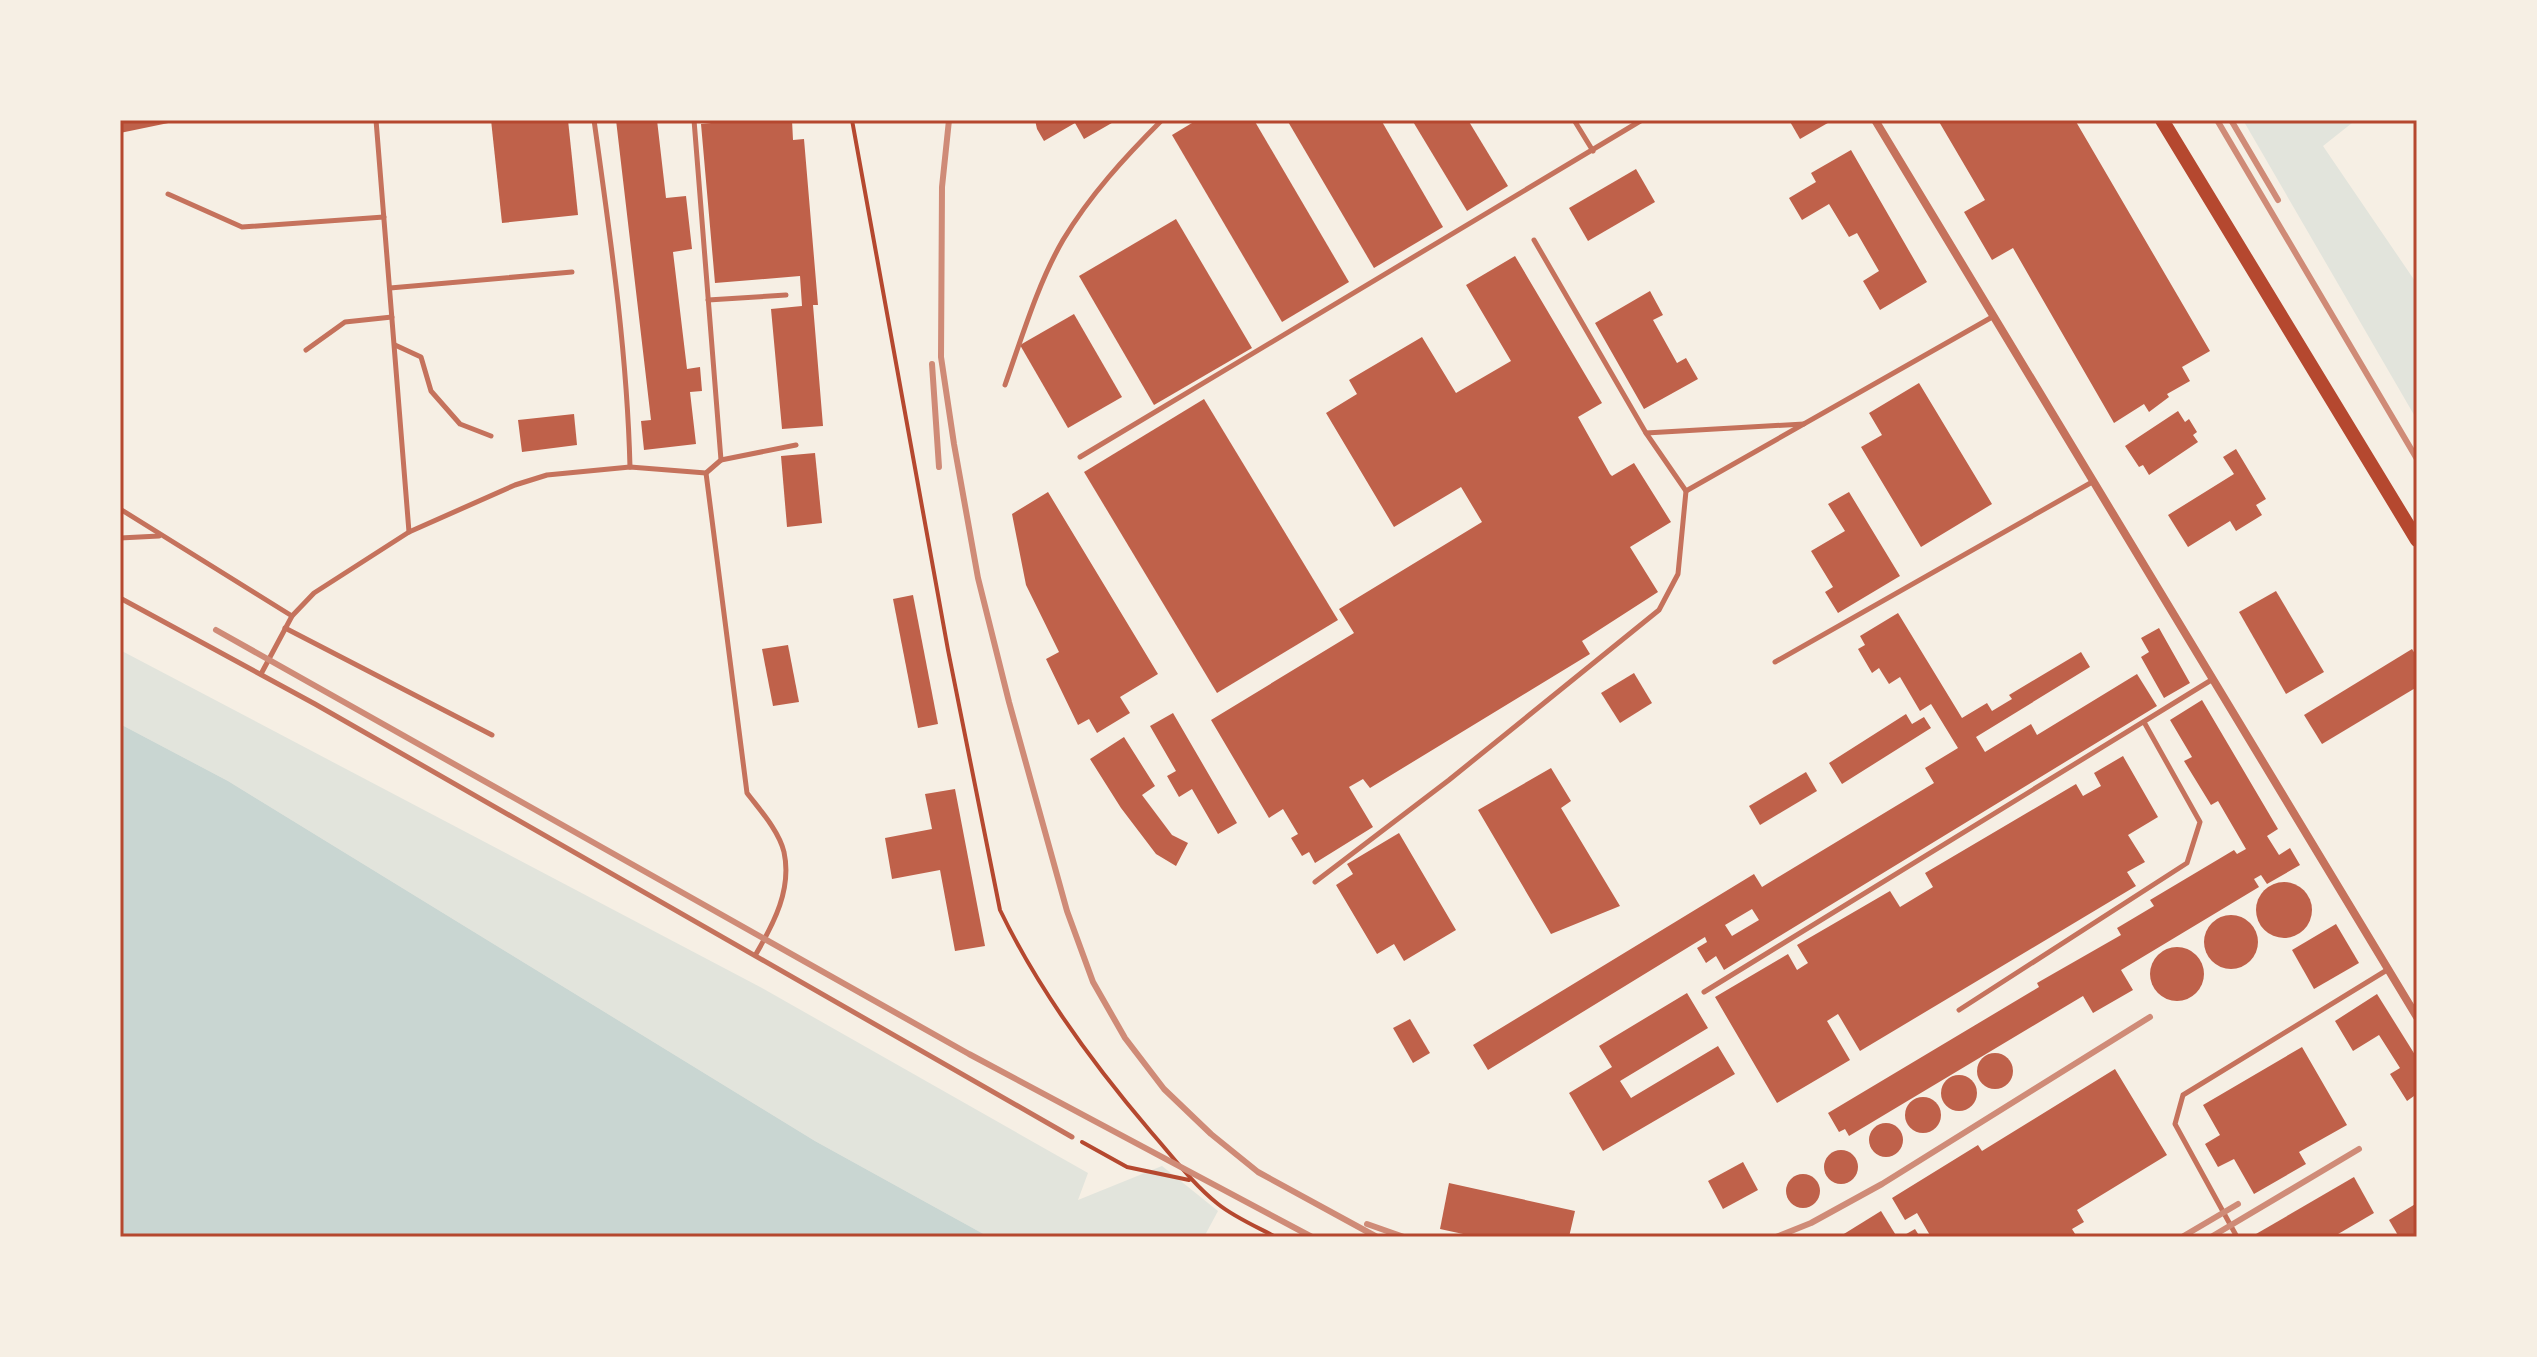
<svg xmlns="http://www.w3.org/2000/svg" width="2537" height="1357" viewBox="0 0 2537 1357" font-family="Manrope,sans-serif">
  <rect width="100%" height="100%" fill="#f6efe4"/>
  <g fill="#e2e4dc">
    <polygon points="2243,120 2350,120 2352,123 2323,146 2417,284 2417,420"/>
    <polygon points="120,650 762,988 1088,1173 1078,1200 1162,1166 1218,1211 1204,1237 989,1237 815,1141 228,781 120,724"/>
  </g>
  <polygon fill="#c9d6d2" points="120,724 228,781 815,1141 989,1237 120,1237"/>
  <g fill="#bf614a" fill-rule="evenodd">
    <polygon points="120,120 178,120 178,121 120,133"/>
    <polygon points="491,120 568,120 578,215 502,223"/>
    <polygon points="616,120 657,120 666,198 686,196 692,249 673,252 687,369 700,367 702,391 690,392 696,444 644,450 641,421 651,420"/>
    <polygon points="742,120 792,120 793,140 804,139 818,305 813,305 823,426 782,429 771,309 802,306 800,276 715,283 701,124"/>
    <polygon points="1035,120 1117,120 1084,139 1075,123 1044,141 1037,129"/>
    <polygon points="1197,120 1254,120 1349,282 1282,322 1172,135"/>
    <polygon points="1287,120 1381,120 1443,227 1374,268"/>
    <polygon points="1412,120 1468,120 1508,186 1467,211"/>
    <polygon points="1789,120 1833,120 1800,139"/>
    <polygon points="1938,120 2075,120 2210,351 2182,367 2190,381 2167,394 2169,397 2149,412 2144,404 2114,423 2013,248 1992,260 1964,212 1985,200"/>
    <polygon points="1851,150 1927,282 1880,310 1863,281 1879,271 1857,233 1849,237 1829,204 1802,220 1789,198 1816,182 1811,173"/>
    <polygon points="1636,169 1655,202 1588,241 1569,208"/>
    <polygon points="1176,219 1252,348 1154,405 1079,276"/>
    <polygon points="1515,256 1602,403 1578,417 1610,474 1612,476 1634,463 1671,522 1630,547 1658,592 1582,641 1590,654 1370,788 1363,779 1349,787 1373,827 1315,863 1309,852 1302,856 1291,838 1298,834 1283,809 1269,818 1211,720 1354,633 1339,609 1482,522 1461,487 1394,527 1326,413 1357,394 1349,380 1422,337 1456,393 1511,361 1466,285"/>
    <polygon points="1650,291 1663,315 1653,320 1677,363 1686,358 1698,379 1644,409 1595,323"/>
    <polygon points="1074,314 1122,397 1068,428 1020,345"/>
    <polygon points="1919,383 1992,504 1921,547 1861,447 1882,435 1869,413"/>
    <polygon points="1204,399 1338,620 1217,693 1084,472"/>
    <polygon points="2178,411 2185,422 2189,419 2197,432 2193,435 2198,442 2149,475 2143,465 2139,467 2125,446"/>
    <polygon points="574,414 577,445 522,452 518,420"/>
    <polygon points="2236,449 2266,499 2256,505 2262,515 2236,531 2230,521 2188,547 2168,515 2234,474 2223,457"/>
    <polygon points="815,453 822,523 787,527 781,456"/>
    <polygon points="1048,492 1158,674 1120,697 1130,713 1097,733 1089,719 1078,725 1046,659 1059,652 1026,585 1012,514"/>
    <polygon points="1849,492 1900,576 1838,613 1825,592 1833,587 1811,551 1845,531 1828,504"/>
    <polygon points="2276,591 2324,672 2286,694 2239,612"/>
    <polygon points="913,595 938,724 918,728 893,599"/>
    <path d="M1898,613L1962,718L1987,703L1992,711L2012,699L2009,695L2081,652L2090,667L1976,737L1985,752L2031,724L2037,735L2137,674L2157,706L1724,970L1716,956L1706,963L1697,948L1707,942L1705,937L1488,1070L1473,1045L1754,874L1762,887L1934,783L1925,768L1958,748L1931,704L1920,711L1900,677L1889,684L1879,668L1872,673L1858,649L1865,645L1860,636ZM1752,909L1759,920L1732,936L1725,925Z"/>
    <polygon points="2159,628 2190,683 2164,698 2141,657 2149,652 2141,638"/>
    <polygon points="788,645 799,702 773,706 762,649"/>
    <polygon points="2412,649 2417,657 2417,687 2322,744 2304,715"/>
    <polygon points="1634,673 1652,703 1620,723 1601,693"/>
    <polygon points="2202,700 2278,829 2267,836 2279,855 2290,848 2300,865 2267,884 2261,875 2254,879 2259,887 2121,970 2133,990 2093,1013 2083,996 1849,1136 1845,1129 1839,1132 1828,1113 2039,987 2037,983 2121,935 2117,928 2154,906 2150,900 2234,850 2237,854 2246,849 2218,801 2211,805 2184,761 2192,757 2170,720"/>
    <polygon points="1173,713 1237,823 1218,834 1192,789 1179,797 1167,776 1176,771 1150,726"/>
    <polygon points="1906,714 1912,724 1924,717 1931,728 1842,784 1829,763"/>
    <polygon points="1124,737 1155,786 1142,795 1172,835 1188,843 1176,866 1156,854 1121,808 1090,759"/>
    <polygon points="2123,756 2158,817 2128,835 2145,862 2127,872 2136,886 1860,1051 1838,1014 1827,1021 1850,1060 1777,1103 1715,997 1788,954 1797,970 1808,963 1797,945 1890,891 1900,907 1933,887 1925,873 2076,784 2083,796 2101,786 2094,773"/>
    <polygon points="1551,768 1571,801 1561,808 1620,906 1551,934 1478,810"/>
    <polygon points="1806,772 1817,791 1760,825 1749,806"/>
    <polygon points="955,789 985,946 955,951 940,870 892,879 885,838 932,829 925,794"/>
    <polygon points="1399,833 1456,930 1404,961 1394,944 1377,954 1336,885 1353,874 1347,864"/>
    <circle cx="2284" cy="910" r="28"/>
    <circle cx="2231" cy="942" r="27"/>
    <polygon points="2336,924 2359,963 2314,989 2292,950"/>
    <circle cx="2177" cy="974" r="27"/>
    <polygon points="1687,993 1708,1028 1620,1081 1631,1098 1718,1046 1735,1074 1603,1151 1569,1093 1612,1067 1599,1046"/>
    <polygon points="2377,994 2417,1058 2417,1101 2414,1096 2407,1101 2390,1074 2400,1068 2379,1035 2353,1051 2335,1021"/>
    <polygon points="1410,1019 1430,1053 1413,1063 1393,1028"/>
    <polygon points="2302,1047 2347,1125 2299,1152 2306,1164 2254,1194 2234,1159 2218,1167 2205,1144 2220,1135 2203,1105"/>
    <circle cx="1995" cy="1071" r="18"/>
    <polygon points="2115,1069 2167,1155 2077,1210 2084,1222 2072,1229 2077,1237 1931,1237 1917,1213 1905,1220 1892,1198 1978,1145 1982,1151"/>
    <circle cx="1959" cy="1093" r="18"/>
    <circle cx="1923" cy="1115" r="18"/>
    <circle cx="1886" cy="1140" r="17"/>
    <circle cx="1841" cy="1167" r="17"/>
    <polygon points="1743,1162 1758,1190 1723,1209 1708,1181"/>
    <circle cx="1803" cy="1191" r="17"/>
    <polygon points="2354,1177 2374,1213 2333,1237 2258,1237 2256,1234"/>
    <polygon points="1449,1183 1575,1211 1569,1237 1477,1237 1440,1229"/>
    <polygon points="2417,1203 2417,1237 2399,1237 2389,1220"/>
    <polygon points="1881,1211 1897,1237 1839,1237"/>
    <polygon points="1915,1229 1920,1237 1901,1237"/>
  </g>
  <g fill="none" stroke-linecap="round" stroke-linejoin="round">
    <g stroke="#b5482f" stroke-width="4">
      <path d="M852,120L948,650L1000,910C1039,991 1093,1064 1151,1132C1173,1157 1192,1183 1218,1204C1234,1217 1257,1227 1276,1237"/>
      <polyline points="1082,1142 1127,1167 1189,1180"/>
    </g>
    <g stroke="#c5725c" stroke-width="5">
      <polyline points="376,120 409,532"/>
      <path d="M594,120C610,235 627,350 630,467"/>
      <polyline points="1574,120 1593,151"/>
      <polyline points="168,194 242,227 384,217"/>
      <polyline points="1534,240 1646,433 1686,491 1994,316"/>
      <polyline points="390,288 572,272"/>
      <polyline points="708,300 786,295"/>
      <polyline points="395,345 421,357 431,391 460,424 491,436"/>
      <polyline points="306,350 345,322 392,317"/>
      <path d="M1005,385C1022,337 1038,283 1063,240C1090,195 1125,157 1162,120"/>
      <polyline points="1646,433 1804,424"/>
      <polyline points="1080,457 1642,120"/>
      <polyline points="721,460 796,445"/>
      <path d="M706,473L747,793C760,810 779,831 784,852C792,889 774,923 756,954"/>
      <polyline points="120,509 292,616"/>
      <polyline points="120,538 159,536"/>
      <polyline points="120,598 315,704 1072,1137"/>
      <polyline points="285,628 492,735"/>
      <polyline points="1775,662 2094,481"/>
      <polyline points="261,674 292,616 314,593 409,532 515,485 547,475 630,467 706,473 721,460 694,120"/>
      <polyline points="1315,882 1449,780 1659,610 1678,574 1686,491"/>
      <polyline points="1704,992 2213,679"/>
      <polyline points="1959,1010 2187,863 2200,822 2144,722"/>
      <polyline points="2237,1237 2175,1124 2183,1095 2387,970"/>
    </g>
    <polyline stroke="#c5725c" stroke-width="8" points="1875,120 2417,1017"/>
    <polyline stroke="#b5482f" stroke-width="14" points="2162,120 2417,540"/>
    <g stroke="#cf8b77" stroke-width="6">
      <polyline points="949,120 942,187 941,357 954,444 978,578 1009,702 1067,911 1093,982 1125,1038 1164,1089 1211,1134 1258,1172 1377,1237"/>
      <polyline points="2217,120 2417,459"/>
      <polyline points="2231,120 2278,200"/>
      <polyline points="932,364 939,467"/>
      <polyline points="216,630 969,1054 1312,1237"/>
      <polyline points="1367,1224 1404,1237"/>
      <polyline points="1776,1237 1811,1223 1882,1184 2150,1017"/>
      <polyline points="2182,1237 2238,1204"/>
      <polyline points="2211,1237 2359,1149"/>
    </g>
  </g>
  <rect width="2537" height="1357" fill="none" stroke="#f6efe4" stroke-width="244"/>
  <rect x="122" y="122" width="2293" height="1113" fill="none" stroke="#b5482f" stroke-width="3"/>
</svg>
